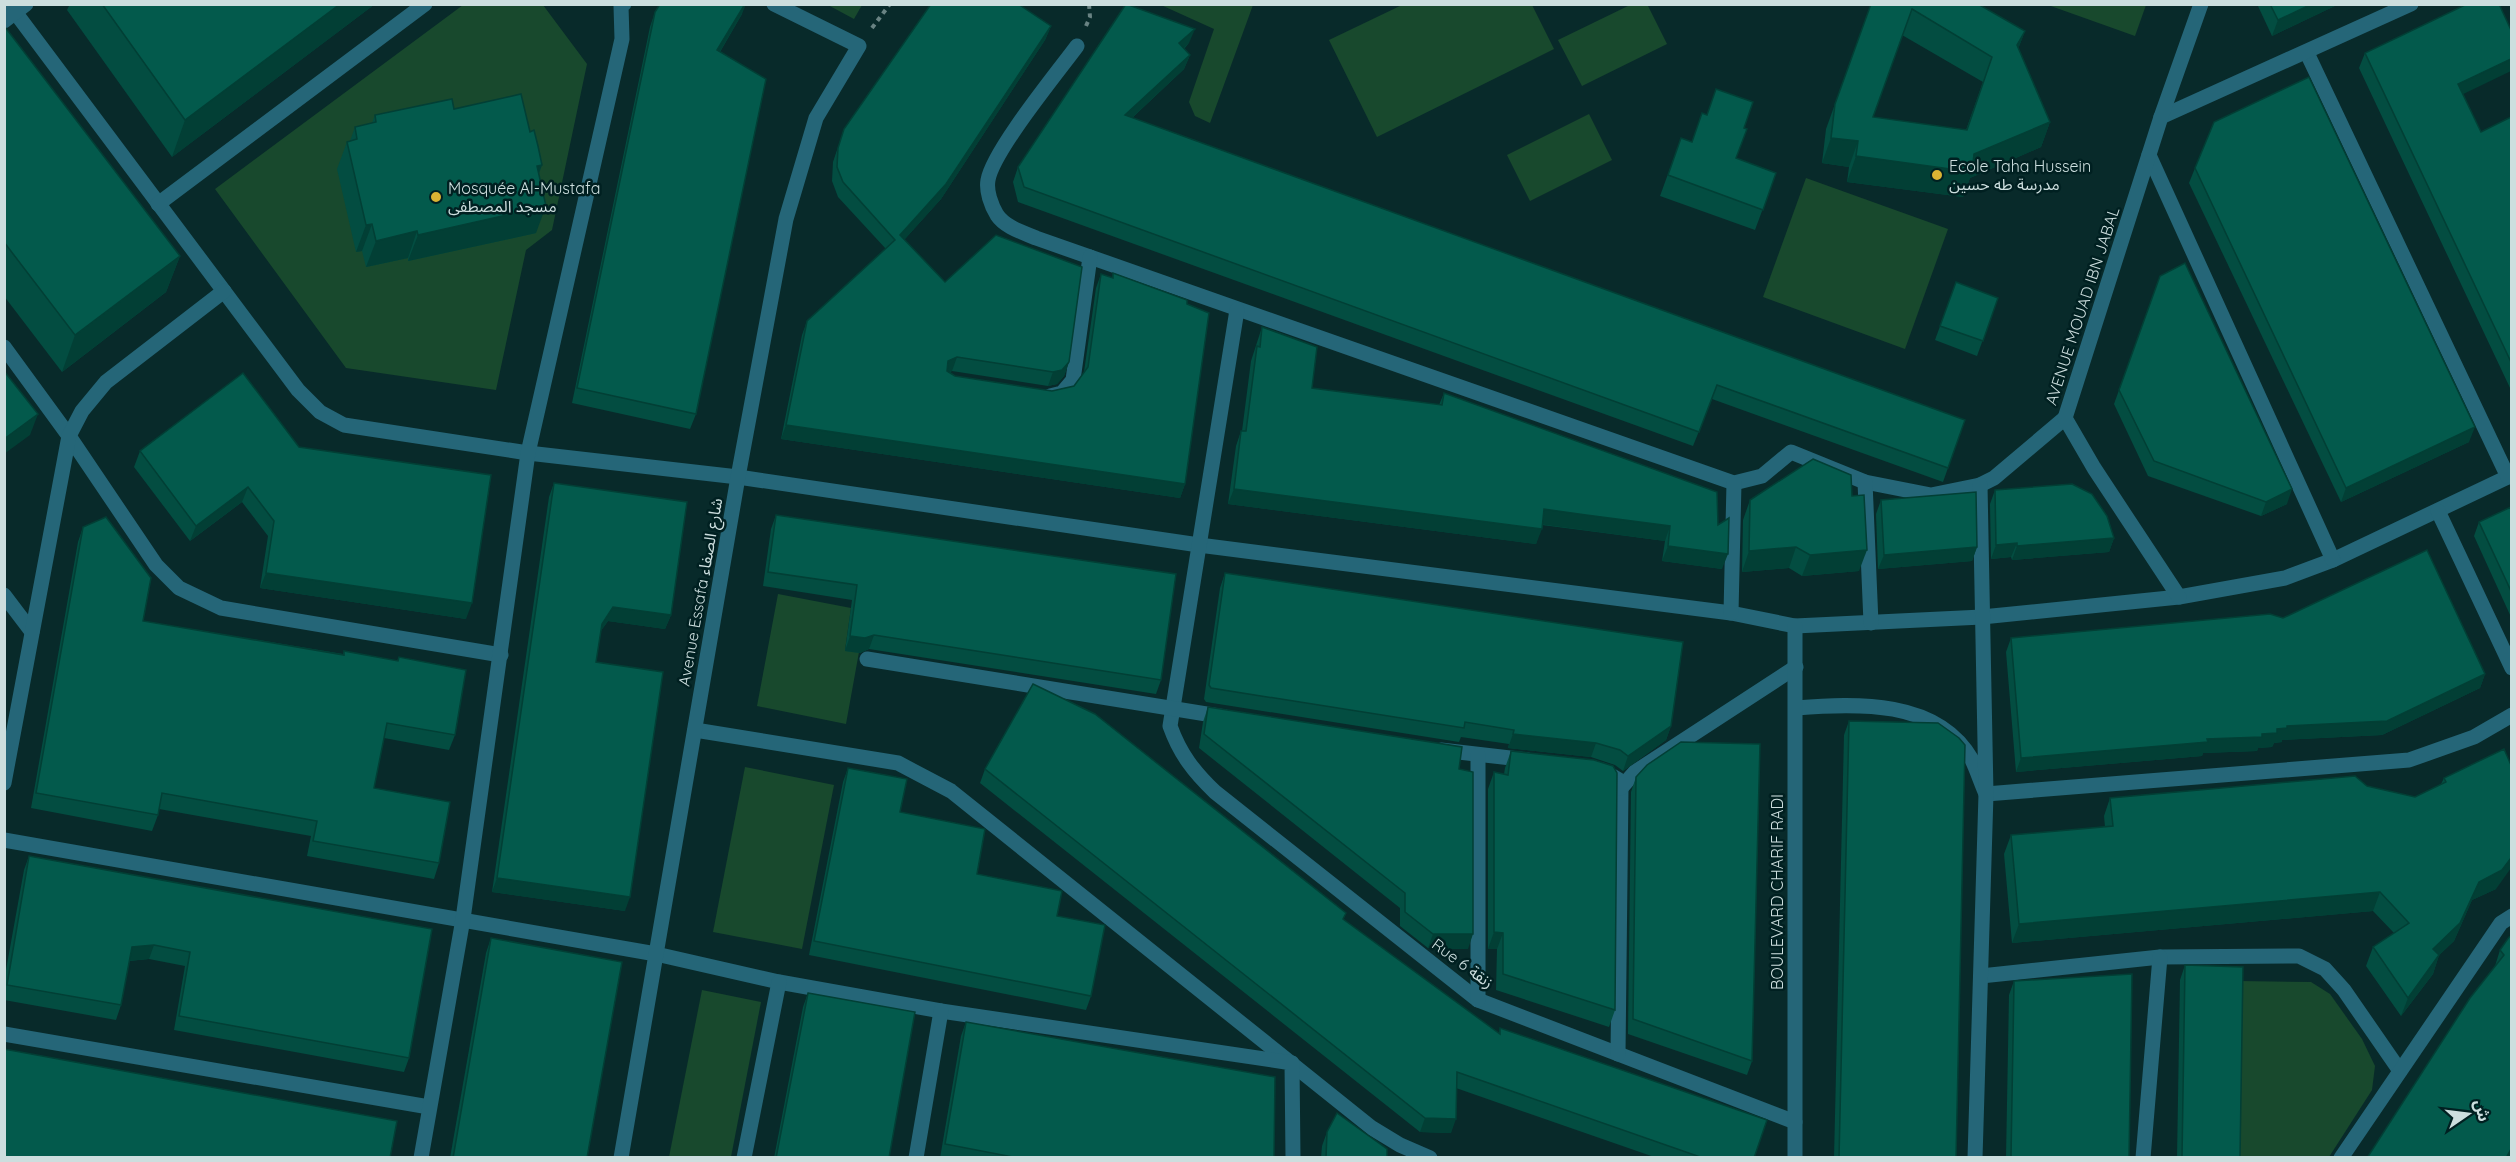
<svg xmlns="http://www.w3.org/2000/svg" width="2516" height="1162" viewBox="0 0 2516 1162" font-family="Quicksand,'Noto Sans Arabic',sans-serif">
  <rect width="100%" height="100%" fill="#082a2a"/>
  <g fill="#18492d">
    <polygon points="1647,4 1667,44 1582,86 1558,40 1630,5"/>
    <polygon points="463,5 543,5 587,64 552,230 526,250 496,390 346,368 215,189"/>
    <polygon points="828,5 862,5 854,19"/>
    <polygon points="1161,5 1253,5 1210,123 1195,116 1189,102 1214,29"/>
    <polygon points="1532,5 1554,49 1377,137 1329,40 1402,5"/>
    <polygon points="2048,5 2146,5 2135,36"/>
    <polygon points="1589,114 1612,160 1530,201 1507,155"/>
    <polygon points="1806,178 1948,229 1905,349 1763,297"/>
    <polygon points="778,594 851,608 845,650 859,652 846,724 757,706"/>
    <polygon points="745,767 834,785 802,949 713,932"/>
    <polygon points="2238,981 2311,982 2330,994 2362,1039 2375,1066 2372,1090 2329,1157 2235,1158"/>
    <polygon points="702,990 761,1002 731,1157 669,1157"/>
  </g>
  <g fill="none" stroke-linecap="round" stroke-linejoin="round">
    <g stroke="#698383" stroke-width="4" stroke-dasharray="4.5 4.5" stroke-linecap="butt">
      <polyline points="1086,26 1090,17 1089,4"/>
      <polyline points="872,28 890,4"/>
    </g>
    <g stroke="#256678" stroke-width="15">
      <polyline points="9,4 298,390 320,412 344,425 528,453 738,477 1199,545 1731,613 1795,626 1982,617 2179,597 2285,578 2333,560 2512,475"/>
      <polyline points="4,21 26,4"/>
      <path d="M1077,46C1057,73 993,151 988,180C986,191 991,205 997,215C1005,227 1022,232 1036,238L1734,483L1762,476L1791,452L1865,482L1931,495L1980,485L1994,478L2065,418"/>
      <polyline points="2307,53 2508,477"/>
      <polyline points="2161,117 2411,4"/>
      <polyline points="2149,155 2333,560"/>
      <polyline points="158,204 425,4"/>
      <path d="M1237,310L1170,726C1180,754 1194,772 1215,792L1478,1000L1795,1122"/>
      <polyline points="4,347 69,436 156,565 179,588 221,608 501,655"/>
      <polyline points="1050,396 1062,393 1073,380 1090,257"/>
      <polyline points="1865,482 1871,623"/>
      <polyline points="2438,511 2512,668"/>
      <polyline points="4,595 32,632"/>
      <polyline points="2179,597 2094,468 2065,418 2161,117 2201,4"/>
      <polyline points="1731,613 1734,483"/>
      <polyline points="867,659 1225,717"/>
      <path d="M1796,708C1855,703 1938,699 1972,760C1977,770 1981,783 1986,794L2409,760L2474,737L2512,715"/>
      <polyline points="695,730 898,763 951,791 1372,1128 1400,1145 1430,1158"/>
      <polyline points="1441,750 1528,760"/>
      <polyline points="1478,755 1478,1000"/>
      <polyline points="1602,770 1619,780 1621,788 1618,1054"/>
      <polyline points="4,783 69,436 82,411 106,382 224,291"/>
      <polyline points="1621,788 1635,772 1796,667"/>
      <polyline points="4,840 656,954 779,982 941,1011 1292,1063 1293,1158"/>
      <polyline points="1981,976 2160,957 2299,956 2325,969 2344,990 2400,1071"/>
      <polyline points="4,1034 429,1107"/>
      <polyline points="421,1158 463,919 528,453 622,39 621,6 624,4"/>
      <polyline points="621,1158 738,477 786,219 816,118 859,46 774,4"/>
      <polyline points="744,1158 779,982"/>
      <polyline points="916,1158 941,1011"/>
      <polyline points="1795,1158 1795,626"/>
      <polyline points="1975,1158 1986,794 1980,485"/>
      <polyline points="2143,1158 2160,957"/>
      <polyline points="2341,1158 2501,923 2512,916"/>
    </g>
  </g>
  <g fill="#034d41" fill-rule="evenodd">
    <polygon points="70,4 375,4 172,157 67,10"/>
    <path d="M1871,4H1978L2025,31L2018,49L2050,122L2041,147L1970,178L1963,197L1847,182L1849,167L1822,163L1826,129ZM1902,35L1983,82L1966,130L1873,117Z"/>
    <polygon points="2257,4 2339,4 2272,36"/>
    <polygon points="655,12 742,14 720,52 696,414 690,429 572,403 650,27"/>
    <polygon points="1051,26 1045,40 941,199 904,240 945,282 1069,362 1064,376 1057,384 1048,386 952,371 950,372 955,376 1052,391 1074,386 1084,372 1096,288 1101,274 1112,278 1113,273 1187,304 1185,484 1180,498 781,439 802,335 807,321 886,249 838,197 832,181 833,162 844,129"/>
    <polygon points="4,28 180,256 166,292 62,372 4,296"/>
    <polygon points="1189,43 1184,49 1190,55 1184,69 1132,118 1965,420 1943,482 1712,399 1693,446 1018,202 1013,182 1018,167"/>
    <polygon points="2365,53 2463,94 2481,132 2511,117 2511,390 2359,68"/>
    <polygon points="454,109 530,132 542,165 539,173 536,233 408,261 408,258 366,267 362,251 356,252 337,169 347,142 350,141 355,127 372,123 375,115"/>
    <polygon points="1744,128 1736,158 1776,173 1755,230 1660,196 1681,138 1692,142"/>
    <polygon points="2195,168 2469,442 2341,502 2189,183"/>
    <polygon points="2160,276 2287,504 2261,516 2148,476 2114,404"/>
    <polygon points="1956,282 1998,298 1977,356 1935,340"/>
    <polygon points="1262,327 1312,388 1439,405 1444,393 1718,525 1722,569 1662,561 1665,541 1581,530 1542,525 1536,544 1228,504 1236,446 1241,431 1242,431 1251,361"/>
    <polygon points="299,447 466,619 260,588 268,536 242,502 190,541 134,467 140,451"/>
    <polygon points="554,483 671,615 665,629 608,621 600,632 596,662 625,911 492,892 549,497"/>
    <polygon points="1995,490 2114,538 2109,552 2012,560 2011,557 1991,559 1990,504"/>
    <polygon points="1750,500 1859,571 1802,576 1789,568 1742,572 1743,520"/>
    <polygon points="1881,500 1977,547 1972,561 1878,569 1876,514"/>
    <polygon points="2511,507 2511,617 2474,536 2479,522"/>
    <polygon points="776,515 1161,680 1156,694 869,649 860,653 845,651 852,600 763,586 771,529"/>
    <polygon points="83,527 143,621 343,654 344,651 397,661 399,657 455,735 449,750 384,738 374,788 439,863 434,879 307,856 311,836 159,809 158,815 152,831 31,808 78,542"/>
    <polygon points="1225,573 1671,726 1666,740 1623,771 1615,765 1591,757 1508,748 1509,744 1461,737 1459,742 1206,702 1204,699 1220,588"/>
    <polygon points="2283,618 2485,674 2480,688 2382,735 2282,740 2282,742 2274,743 2272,747 2258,748 2257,751 2203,753 2202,756 2016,772 2006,652 2011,638"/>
    <polygon points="1208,707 1459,769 1468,949 1428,948 1400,926 1400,908 1199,748 1203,722"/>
    <polygon points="1849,721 1956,1158 1834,1158 1844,735"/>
    <polygon points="1511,751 1615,1010 1609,1027 1496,990 1497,949 1488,949 1488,789 1494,772 1504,774 1505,768"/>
    <polygon points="848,768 900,812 977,874 1057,916 1091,996 1086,1010 809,955 843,782"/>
    <polygon points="985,769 1346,913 1343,920 1499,1033 1500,1028 1754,1158 1657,1158 1456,1088 1451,1133 1420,1132 980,783"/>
    <polygon points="1636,777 1752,1061 1747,1075 1628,1034 1631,792"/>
    <polygon points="2444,778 2496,889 2472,900 2454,941 2439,955 2433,974 2401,1016 2366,966 2373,947 2394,933 2373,911 2012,943 2004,854 2011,835 2105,827 2104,816 2110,798 2367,786 2415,797 2441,784"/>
    <polygon points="29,856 409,1058 404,1072 174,1030 185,966 149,959 129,961 121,1005 116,1020 4,1000 4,981 24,870"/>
    <polygon points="2509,937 2511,1157 2367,1158 2495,966 2500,950"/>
    <polygon points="491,938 587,1158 450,1158 486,953"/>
    <polygon points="2185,965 2240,1158 2177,1158 2180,980"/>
    <polygon points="2014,981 2129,1158 2006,1158 2009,995"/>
    <polygon points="808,993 889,1158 774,1158 803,1007"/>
    <polygon points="966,1022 1274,1158 940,1158 961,1036"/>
    <polygon points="1327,1132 1387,1158 1321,1158 1322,1146"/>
  </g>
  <g fill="#023f35">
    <polygon points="340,4 375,4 172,157 185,120"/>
    <polygon points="745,4 746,4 742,14 712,65 717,50"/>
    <polygon points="2312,4 2339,4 2272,36 2278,20"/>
    <polygon points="1051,26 1045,40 941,199 895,250 900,235"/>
    <polygon points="1195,29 1189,43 1174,58 1179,43"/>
    <polygon points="2025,31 2015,57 2017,45"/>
    <polygon points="1190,55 1184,69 1120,129 1125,115"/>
    <polygon points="2511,59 2511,71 2453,99 2458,84"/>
    <polygon points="2050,122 2041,147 1970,178 1963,197 1847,182 1856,156 1974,154"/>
    <polygon points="1831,138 1858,141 1849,167 1822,163"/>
    <polygon points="542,165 532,191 537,166"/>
    <polygon points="546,206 536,233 408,261 418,235"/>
    <polygon points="372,224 362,251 356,252 366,225"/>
    <polygon points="417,231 408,258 366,267 376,241"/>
    <polygon points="180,256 166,292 62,372 75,335"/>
    <polygon points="957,357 952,371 943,375 948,361"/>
    <polygon points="1069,362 1064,376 1057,384 1048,386 1053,372"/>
    <polygon points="38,414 30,435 4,454 4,439"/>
    <polygon points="786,425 1185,484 1180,498 781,439"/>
    <polygon points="2475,427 2469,442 2341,502 2346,488"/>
    <polygon points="248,487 242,502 190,541 196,526"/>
    <polygon points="1234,489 1542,529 1536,544 1228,504"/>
    <polygon points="2292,489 2287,504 2261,516 2266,502"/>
    <polygon points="1544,509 1670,526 1665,541 1539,524"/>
    <polygon points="2114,538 2109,552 2012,560 2017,546"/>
    <polygon points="2017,543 2011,557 1991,559 1996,545"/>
    <polygon points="1668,546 1728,554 1722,569 1662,561"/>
    <polygon points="1796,547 1789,568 1742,572 1749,551"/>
    <polygon points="1977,547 1972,561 1878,569 1884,555"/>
    <polygon points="1867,550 1859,571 1802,576 1810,555"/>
    <polygon points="266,573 472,603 466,619 260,588"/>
    <polygon points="613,607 671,615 665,629 608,621 596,638 602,624"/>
    <polygon points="874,635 869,649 860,653 845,651 850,636"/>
    <polygon points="2485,674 2480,688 2382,735 2282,740 2282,742 2274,743 2272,747 2258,748 2257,751 2203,753 2202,756 2016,772 2021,758 2207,739 2277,729"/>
    <polygon points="1671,726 1666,740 1623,771 1628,756"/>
    <polygon points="1513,734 1596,743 1591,757 1508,748"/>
    <polygon points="2511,858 2511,868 2496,889 2472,900 2454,941 2427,967 2433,949 2479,882"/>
    <polygon points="497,878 630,897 625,911 492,892"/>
    <polygon points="2380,892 2373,911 2012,943 2019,924"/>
    <polygon points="1494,932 1503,933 1497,949 1488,949"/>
    <polygon points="1433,934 1473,934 1468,949 1428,948"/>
    <polygon points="154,945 149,959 127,961 132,947"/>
    <polygon points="2439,955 2433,974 2401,1016 2408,998"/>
    <polygon points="1425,1118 1456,1119 1451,1133 1420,1132"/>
    <polygon points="2511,1149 2511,1158 2506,1158"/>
  </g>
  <g fill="#035a4c" stroke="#023f35" stroke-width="1.5" fill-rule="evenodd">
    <polygon points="102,4 340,4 185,120"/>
    <polygon points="660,4 745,4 717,50 766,79 696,414 577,388 655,12"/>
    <polygon points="931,4 1018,4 1051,26 946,184 900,235 945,282 996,235 1082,267 1069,362 1062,370 1053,372 957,357 948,361 947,371 955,376 1052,391 1074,386 1088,367 1101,274 1113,278 1113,273 1187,300 1187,304 1209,313 1185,484 786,425 807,321 895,240 843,182 837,167 838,148 844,129"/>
    <polygon points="1126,4 1195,29 1179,43 1190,55 1125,115 1965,420 1948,468 1717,385 1699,432 1024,187 1018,167"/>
    <path d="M1871,4H1978L2025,31L2017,45L2050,122L1974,154L1972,172L1856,156L1858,141L1831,138L1835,104ZM1912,9L1992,57L1967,130L1873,117Z"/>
    <polygon points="2270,4 2312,4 2278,20"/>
    <polygon points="2467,4 2499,4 2511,30 2511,59 2458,84 2481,132 2511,117 2511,362 2365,53"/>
    <polygon points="5,27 180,256 75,335 4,242 4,28"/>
    <polygon points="2309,77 2475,427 2346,488 2195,168 2214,122"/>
    <polygon points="1716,89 1753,102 1744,128 1747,129 1736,158 1776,173 1763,210 1668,175 1681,138 1692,142 1702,113 1707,115"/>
    <polygon points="521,94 530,132 534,130 538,146 542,165 537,166 546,206 418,235 417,231 376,241 372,224 366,225 347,142 357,139 355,127 376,122 375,115 452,99 454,109"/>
    <polygon points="2185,263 2292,489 2266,502 2154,461 2119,390 2160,276"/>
    <polygon points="1956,282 1998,298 1983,341 1940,326"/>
    <polygon points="1262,327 1317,347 1312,388 1442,405 1444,393 1717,492 1718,525 1729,518 1728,554 1668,546 1670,526 1586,515 1544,509 1542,529 1234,489 1241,431 1246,431 1257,346 1260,347"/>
    <polygon points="4,371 38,414 4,439"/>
    <polygon points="243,373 299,447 491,475 472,603 266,573 274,521 248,487 196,526 140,451"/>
    <polygon points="1813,459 1851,475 1852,496 1864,495 1867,550 1810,555 1796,547 1749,551 1750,500"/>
    <polygon points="554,483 687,502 671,615 613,607 602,624 596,662 663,672 630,897 497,878"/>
    <polygon points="2072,484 2092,494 2107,516 2114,538 2017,546 2017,543 1996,545 1995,490"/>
    <polygon points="1976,492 1977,547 1884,555 1881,500"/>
    <polygon points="2511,507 2511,591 2479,522"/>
    <polygon points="776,515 1176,574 1161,680 874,635 865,638 850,636 857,585 768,572"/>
    <polygon points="106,517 151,578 143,621 344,655 344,651 398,661 399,657 466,670 455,735 387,723 374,788 450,802 439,863 313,841 317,821 162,793 158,815 36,793 83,527"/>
    <polygon points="2427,550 2485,674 2387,721 2287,726 2287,728 2277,729 2277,733 2262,734 2262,737 2207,739 2208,742 2021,758 2011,638 2270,614 2283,618"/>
    <polygon points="1225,573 1683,642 1671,726 1628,756 1620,750 1596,743 1513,734 1514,730 1465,722 1464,728 1211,688 1209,685"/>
    <polygon points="1033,684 1095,714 1346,913 1343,919 1500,1034 1500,1028 1767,1120 1754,1158 1703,1158 1457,1072 1456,1119 1425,1118 985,769"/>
    <polygon points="1208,707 1462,747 1459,769 1473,772 1473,934 1433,934 1405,912 1405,893 1204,734"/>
    <polygon points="1849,721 1938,723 1959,738 1965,745 1956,1158 1839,1158"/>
    <polygon points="1681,742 1760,744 1752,1061 1633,1019 1636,777 1647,765"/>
    <polygon points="2504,749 2511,765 2511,858 2502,870 2479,882 2460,923 2433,949 2439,955 2408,998 2373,947 2409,923 2380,892 2019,924 2011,835 2113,826 2110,798 2355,776 2367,786 2415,797 2446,782 2444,778"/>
    <polygon points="1511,751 1594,760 1613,766 1617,773 1615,1010 1503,974 1503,933 1494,932 1494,772 1508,775"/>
    <polygon points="848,768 907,779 900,812 985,829 977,874 1062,891 1057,916 1105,925 1091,996 814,941"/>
    <polygon points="29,856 432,929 409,1058 179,1016 190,952 154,945 132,947 121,1005 7,985"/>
    <polygon points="2511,936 2511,1149 2506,1158 2367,1158 2470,998 2504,955 2500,950 2509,937"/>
    <polygon points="491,938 622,962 587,1158 453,1158"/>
    <polygon points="2185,965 2243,967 2240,1158 2182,1158"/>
    <polygon points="2132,974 2129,1158 2011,1158 2014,981"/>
    <polygon points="808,993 915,1012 889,1158 776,1158"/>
    <polygon points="966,1022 1275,1077 1274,1158 1018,1158 945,1144"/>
    <polygon points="4,1049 397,1121 390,1158 4,1158"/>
    <polygon points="1337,1113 1387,1149 1387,1158 1326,1158 1327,1132"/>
  </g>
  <g fill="#dab333" stroke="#002021" stroke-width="2">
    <circle cx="1937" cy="175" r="6"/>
    <circle cx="436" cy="197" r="6"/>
  </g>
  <g text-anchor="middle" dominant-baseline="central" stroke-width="5" stroke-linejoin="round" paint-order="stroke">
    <g font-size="16" fill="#ccdede" stroke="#002021" text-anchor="start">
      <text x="1949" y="166">Ecole Taha Hussein<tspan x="1949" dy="18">مدرسة طه حسين</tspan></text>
      <text x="448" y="188">Mosquée Al-Mustafa<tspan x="448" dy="18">مسجد المصطفى</tspan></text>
    </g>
    <g font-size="16" fill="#ccdede" stroke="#002021">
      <text transform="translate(2082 306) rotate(-72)">AVENUE MOUAD IBN JABAL</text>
      <text transform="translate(700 592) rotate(-80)">Avenue Essafa شارع الصفاء</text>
      <text transform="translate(1777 892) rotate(-90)">BOULEVARD CHARIF RADI</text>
      <text transform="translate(1463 963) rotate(36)">Rue 6 زنقة</text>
    </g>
  </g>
  <rect width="2516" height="1162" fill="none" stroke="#ccdede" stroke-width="12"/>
  <g transform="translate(2468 1114) rotate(76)" stroke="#002021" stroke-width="4.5" paint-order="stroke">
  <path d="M0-4.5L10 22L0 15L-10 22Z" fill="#ccdede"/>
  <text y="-9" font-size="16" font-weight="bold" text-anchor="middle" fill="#ccdede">ش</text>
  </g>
</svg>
